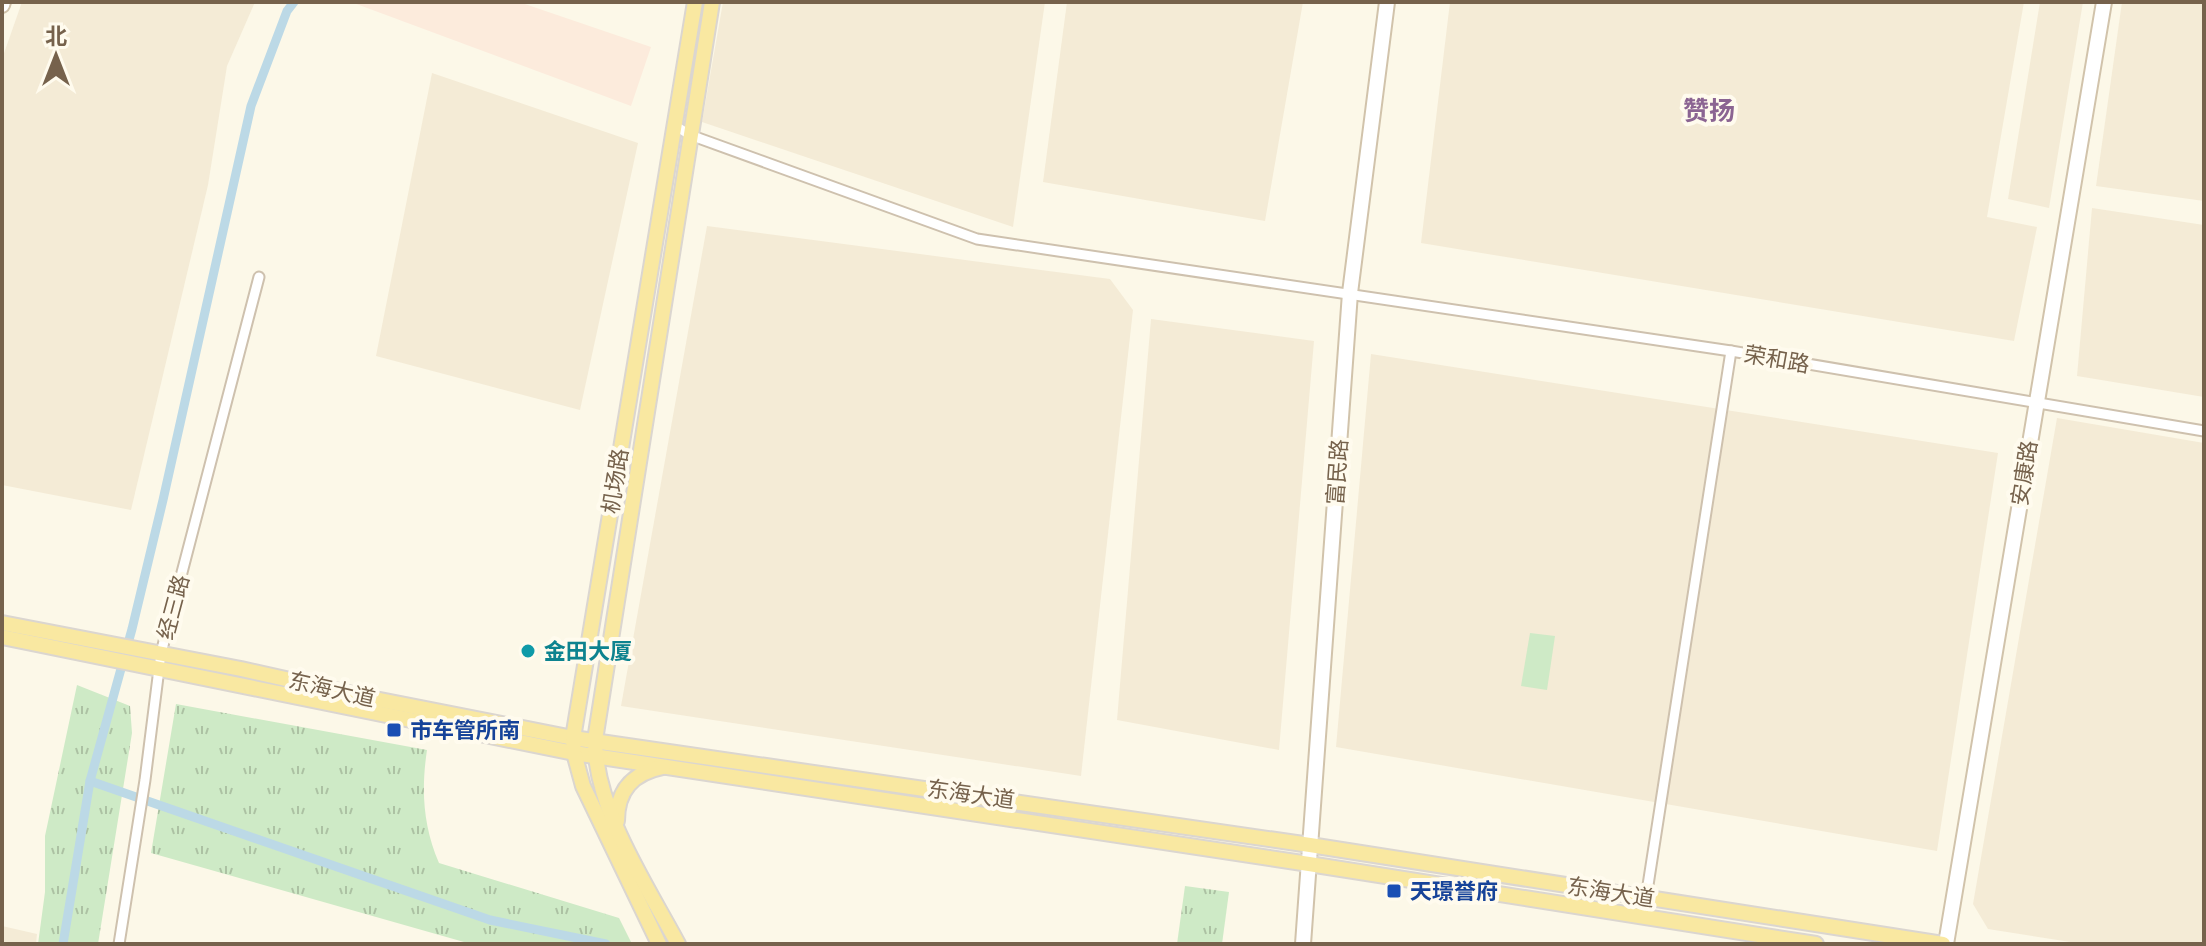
<svg xmlns="http://www.w3.org/2000/svg" width="2206" height="946" viewBox="0 0 2206 946" font-family="'PT Sans Narrow','Noto Sans SC',sans-serif">
  <defs>
    <pattern id="park-tufts" width="24" height="20" patternUnits="userSpaceOnUse" patternTransform="scale(2)"><rect width="24" height="20" fill="#ceeac6"/><path d="M3 7l-1-3M5 7V3M7 7l1-3M15 17l-1-3M17 17v-4M19 17l1-3" fill="none" stroke="#acc1a3"/></pattern>
  </defs>
  <rect width="100%" height="100%" fill="#fcf8e8"/>
  <g fill="#f4ebd6">
    <polygon points="22,2 255,2 227,66 208,185 131,510 2,485 2,59"/>
    <polygon points="723,2 1045,2 1013,227 702,122"/>
    <polygon points="1067,2 1303,2 1265,221 1043,182"/>
    <polygon points="1450,2 2024,2 1987,217 2037,227 2014,341 1421,243"/>
    <polygon points="2040,2 2083,2 2049,208 2008,199"/>
    <polygon points="2122,2 2204,2 2204,201 2096,186"/>
    <polygon points="432,73 638,143 580,410 376,356"/>
    <polygon points="2092,208 2204,225 2204,397 2077,376"/>
    <polygon points="707,226 1110,279 1133,310 1081,776 621,706"/>
    <polygon points="1151,319 1314,341 1279,750 1117,720"/>
    <polygon points="1371,354 1998,453 1937,851 1336,747"/>
    <polygon points="2057,418 2204,443 2204,944 2083,944 1988,929 1973,904"/>
    <polygon points="2,926 37,934 36,944 2,944"/>
  </g>
  <polygon fill="#fcebdc" points="351,2 519,2 651,47 631,106"/>
  <polygon fill="#ceeac6" points="1530,633 1555,636 1547,690 1521,686"/>
  <g fill="url(#park-tufts)">
    <polygon points="77,685 130,706 132,733 98,944 38,944 45,892 45,836"/>
    <path d="M176,704L427,750C421,790 423,826 439,863L619,918L632,944H471L151,853Z"/>
    <polygon points="1185,886 1229,892 1222,944 1177,944"/>
  </g>
  <g fill="none" stroke-linecap="round" stroke-linejoin="round">
    <g stroke="#bcd9e6" stroke-width="9">
      <polyline points="90,781 490,920 606,944"/>
      <polyline points="63,944 90,781 132,629 163,500 251,106 287,11 294,2"/>
    </g>
    <defs>
      <g id="street">
        <polyline points="674,125 690,135 977,239 1731,351 2204,431"/>
        <polyline points="1646,898 1731,351"/>
        <polyline points="119,944 145,780 161,653 259,277"/>
      </g>
      <g id="secondary">
        <polyline points="2,5 3,2"/>
        <polyline points="1303,944 1350,293 1387,2"/>
        <polyline points="1946,944 2104,2"/>
      </g>
      <g id="primary">
        <polyline points="2,623 241,669 375,699 573,738 1310,845 1943,944"/>
        <polyline points="2,637 574,753 1309,864 1816,944"/>
        <path d="M617,821C617,790 633,773 663,767"/>
        <polyline points="659,944 583,786 574,753 573,738 695,2"/>
        <path d="M678,944C646,884 595,809 595,740L712,2"/>
      </g>
    </defs>
    <use href="#street" stroke="#cec1ae" stroke-width="13"/>
    <use href="#secondary" stroke="#d1c3ab" stroke-width="18"/>
    <use href="#primary" stroke="#dbd6d0" stroke-width="18"/>
    <use href="#street" stroke="#fff" stroke-width="9"/>
    <use href="#secondary" stroke="#fff" stroke-width="14"/>
    <use href="#primary" stroke="#f9e8a1" stroke-width="14"/>
  </g>
  <circle fill="#0f9aa8" stroke="#fffbee" stroke-width="3" cx="528" cy="651" r="8"/>
  <g fill="#1a4fb4" stroke="#fffbee" stroke-width="3">
    <rect x="386" y="722" width="16" height="16" rx="4"/>
    <rect x="1386" y="883" width="16" height="16" rx="4"/>
  </g>
  <g text-anchor="middle" dominant-baseline="central" stroke-width="8" stroke-linejoin="round" paint-order="stroke">
    <g font-size="22" fill="#76624c" stroke="#fffbee">
      <text transform="translate(1777 359) rotate(10)">荣和路</text>
      <text transform="translate(1337 472) rotate(-86)">富民路</text>
      <text transform="translate(2024 473) rotate(-81)">安康路</text>
      <text transform="translate(615 481) rotate(-81)">机场路</text>
      <text transform="translate(173 607) rotate(-75)">经三路</text>
      <text transform="translate(332 689) rotate(13)">东海大道</text>
      <text transform="translate(971 794) rotate(8)">东海大道</text>
      <text transform="translate(1611 892) rotate(9)">东海大道</text>
    </g>
    <g font-size="22" font-weight="bold" fill="#0d838f" stroke="#fffbee" text-anchor="start">
      <text x="544" y="651">金田大厦</text>
    </g>
    <g font-size="22" font-weight="bold" fill="#164399" stroke="#fffbee" text-anchor="start">
      <text x="410" y="730">市车管所南</text>
      <text x="1410" y="891">天璟誉府</text>
    </g>
    <g font-size="26" font-weight="bold" fill="#8b6492" stroke="#fffbee">
      <text x="1709" y="110">赞扬</text>
    </g>
  </g>
  <rect width="2206" height="946" fill="none" stroke="#76624c" stroke-width="8"/>
  <g transform="translate(56 56)" stroke="#fffbee" stroke-width="6" paint-order="stroke">
  <path d="M0-6L14 30L0 20L-14 30Z" fill="#76624c"/>
  <text y="-12" font-size="22" font-weight="bold" text-anchor="middle" fill="#76624c">北</text>
  </g>
</svg>
